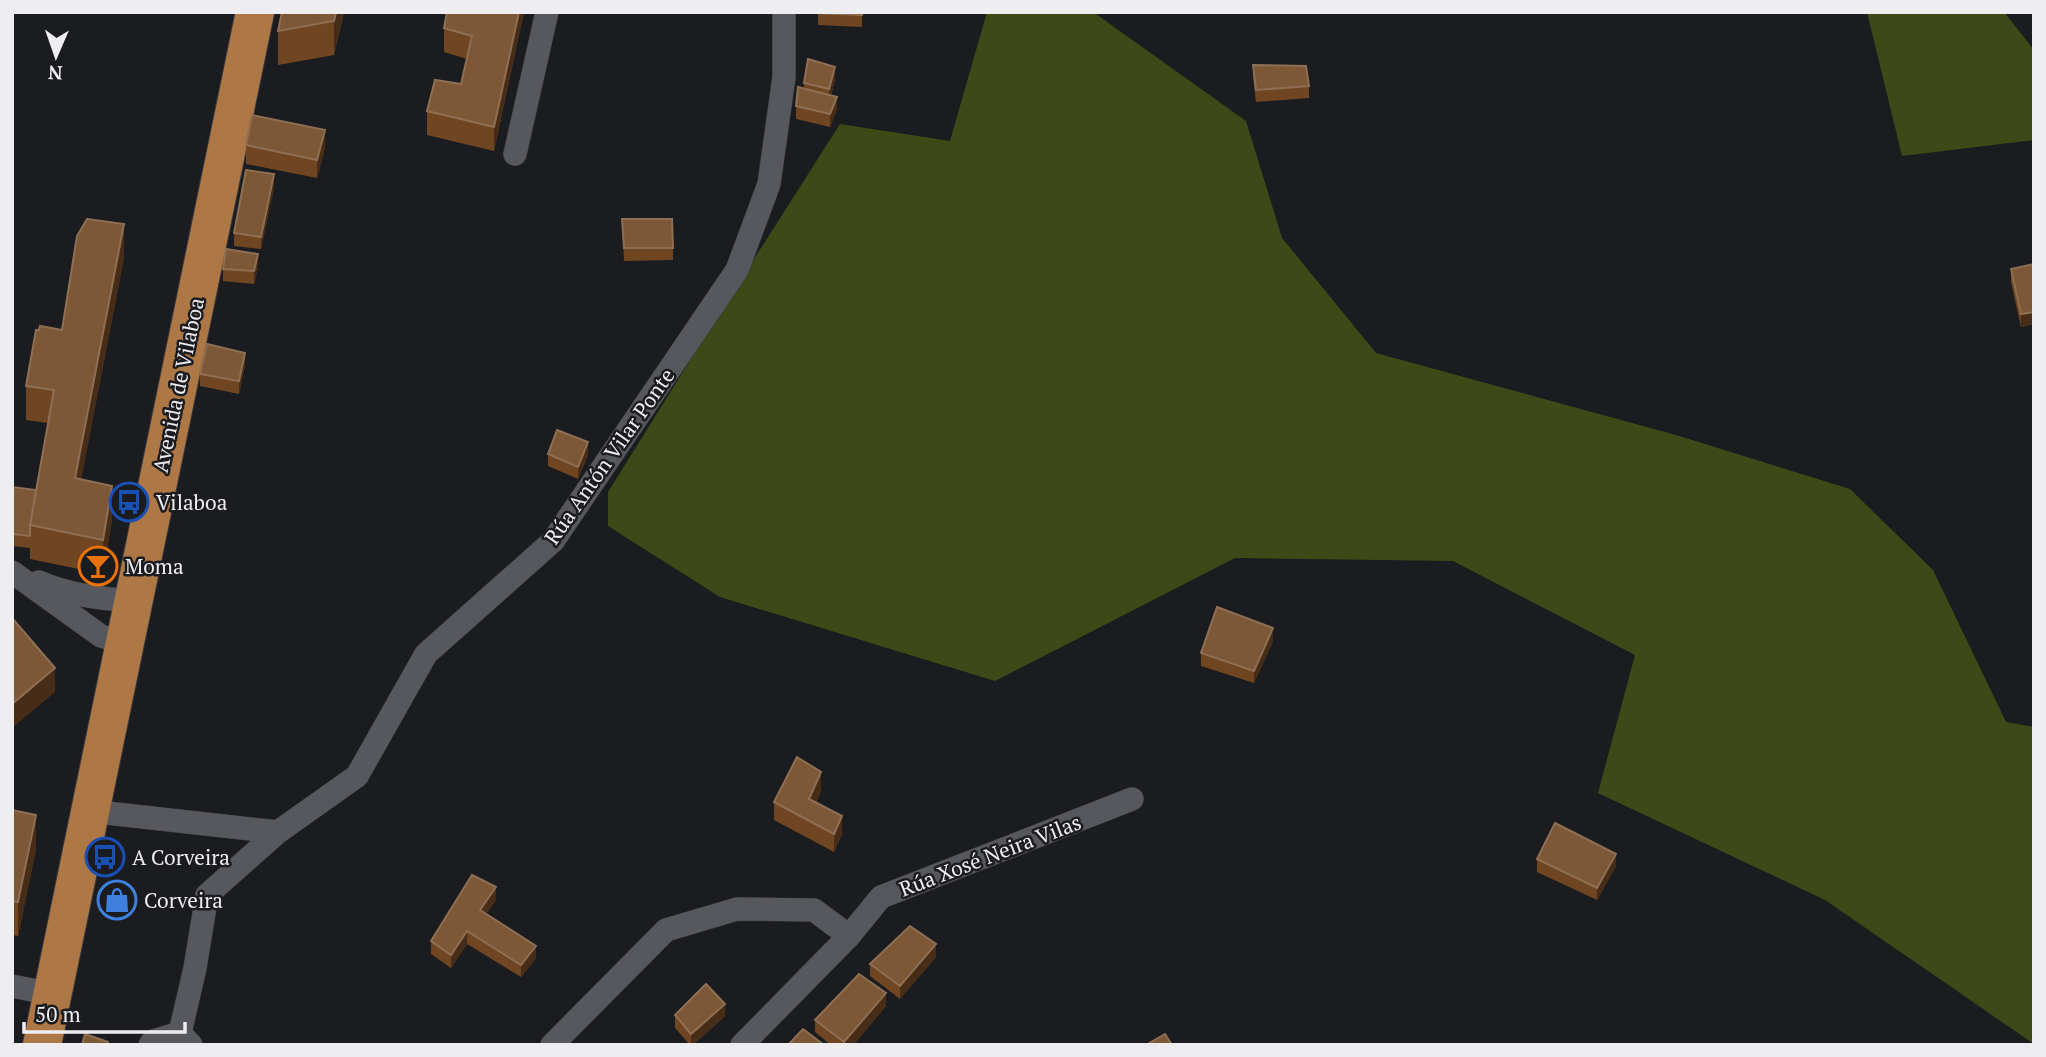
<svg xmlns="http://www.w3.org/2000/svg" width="2046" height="1057" viewBox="0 0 2046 1057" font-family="'PT Serif',serif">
  <rect width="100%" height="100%" fill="#1b1c20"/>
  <g fill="#3d4a17">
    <polygon points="987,12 1093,12 1246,121 1282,238 1376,353 1676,435 1850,489 1933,570 2006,722 2034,727 2034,1044 1825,900 1598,793 1635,655 1453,561 1235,558 995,681 720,597 608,526 608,492 724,306 840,124 950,141"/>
    <polygon points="1867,12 2004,12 2034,50 2034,140 1902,156"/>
  </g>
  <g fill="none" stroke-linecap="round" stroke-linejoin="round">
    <defs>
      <g id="minor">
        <polyline points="515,154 547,12"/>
        <polyline points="12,572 101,636 126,643"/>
        <path d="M39,582C70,595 101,599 135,601"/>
        <polyline points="89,811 278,832"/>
        <polyline points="12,986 52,994"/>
        <polyline points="180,1033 195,968 207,895 278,832 357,776 426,654 553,541 737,270 769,184 784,77 784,12"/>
        <polyline points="150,1045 153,1041 180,1033 191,1045"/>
        <polyline points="552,1045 666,930 737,909 814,910 849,936"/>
        <polyline points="742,1045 849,936 881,897 1132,799"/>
      </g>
      <polyline id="trunk" points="42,1045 255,12"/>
    </defs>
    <use href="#minor" stroke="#39393d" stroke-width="24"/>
    <use href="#trunk" stroke="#39393d" stroke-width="40"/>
    <use href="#minor" stroke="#57585d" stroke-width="23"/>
    <use href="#trunk" stroke="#ae7846" stroke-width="38"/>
  </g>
  <g fill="#6f4621">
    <polygon points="282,12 344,12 334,55 278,65 278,31"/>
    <polygon points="524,12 494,151 427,135 427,111 461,84 467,59 444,52 444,28"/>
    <polygon points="818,12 862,12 862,27 818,25"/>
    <polygon points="1253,65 1309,86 1309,98 1256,102 1253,77"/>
    <polygon points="835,80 831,95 837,109 830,127 796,119 796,106 804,88 804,83"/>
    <polygon points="246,145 325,148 317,178 246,164"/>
    <polygon points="274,187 261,249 234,246 234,233"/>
    <polygon points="622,219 673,248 673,260 624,261"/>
    <polygon points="124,258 81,479 112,520 103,574 30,559 30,548 12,546 12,487 36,490 48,423 26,420 26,386 39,330 62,330"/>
    <polygon points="2034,264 2034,324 2021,327 2011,282 2011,269"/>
    <polygon points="258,267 254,284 223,281 223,269"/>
    <polygon points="245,365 239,394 200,386 200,374"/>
    <polygon points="548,454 588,455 578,479 548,466"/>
    <polygon points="1273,641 1254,683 1201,666 1201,653"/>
    <polygon points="821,791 816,803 842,834 834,852 774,820 774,802"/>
    <polygon points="12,810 36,849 18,936 12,935"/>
    <polygon points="1537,859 1616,866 1597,900 1537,872"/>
    <polygon points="496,900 486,914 536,958 521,977 467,944 451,968 431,954 431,941"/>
    <polygon points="936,957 900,999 870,976 870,964"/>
    <polygon points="886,1006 853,1045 831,1045 815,1032 815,1020"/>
    <polygon points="675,1015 725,1016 693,1045 690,1045 675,1028"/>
  </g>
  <g fill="#472d17">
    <polygon points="336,12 344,12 334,55 334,21"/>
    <polygon points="519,12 524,12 494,151 494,127"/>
    <polygon points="835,67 835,80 829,102 829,89"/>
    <polygon points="837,97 837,109 830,127 830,114"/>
    <polygon points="325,130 325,148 317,178 317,160"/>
    <polygon points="274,174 274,187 261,249 261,237"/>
    <polygon points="124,224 124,258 75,512 75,478"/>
    <polygon points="258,254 258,267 254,284 254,271"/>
    <polygon points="2034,312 2034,324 2021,327 2021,314"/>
    <polygon points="245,353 245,365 239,394 239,381"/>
    <polygon points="588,442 588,455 578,479 578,467"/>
    <polygon points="112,486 112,520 103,574 103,540"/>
    <polygon points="1273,628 1273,641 1254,683 1254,671"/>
    <polygon points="55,668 55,692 12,728 12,704"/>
    <polygon points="821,772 821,791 809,817 809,799"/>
    <polygon points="36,815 36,849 18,936 18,902"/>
    <polygon points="842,816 842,834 834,852 834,834"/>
    <polygon points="1616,854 1616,866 1597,900 1597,888"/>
    <polygon points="496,887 496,900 480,922 480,910"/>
    <polygon points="467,931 467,944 451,968 451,955"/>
    <polygon points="936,944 936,957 900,999 900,986"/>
    <polygon points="536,946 536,958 521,977 521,965"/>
    <polygon points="886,993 886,1006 853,1045 844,1045 844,1042"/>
    <polygon points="725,1004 725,1016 693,1045 691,1045 691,1034"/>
  </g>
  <g fill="#7c5837" stroke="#8e6f54" stroke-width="2">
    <polygon points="282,12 336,12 334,21 278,31"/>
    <polygon points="447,12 519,12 494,127 427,111 435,80 461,84 472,36 444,28"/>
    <polygon points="818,12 862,12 862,15 818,13"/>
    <polygon points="808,59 835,67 829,89 804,83"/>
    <polygon points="1253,65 1306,66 1309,86 1256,90"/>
    <polygon points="798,87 837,97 830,114 796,106"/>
    <polygon points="252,115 325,130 317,160 246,145"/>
    <polygon points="246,170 274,174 261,237 234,233"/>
    <polygon points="87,219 124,224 75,478 112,486 103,540 30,525 54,390 26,386 36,330 39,330 40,326 62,330 77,236"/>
    <polygon points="622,219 672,219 673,248 624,248"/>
    <polygon points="226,249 258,254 254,271 223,269"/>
    <polygon points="2034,264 2034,312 2021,314 2011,269"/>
    <polygon points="207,344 245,353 239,381 200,374"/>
    <polygon points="557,430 588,442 578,467 548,454"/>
    <polygon points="12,487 36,490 30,525 30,536 12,534"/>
    <polygon points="1217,607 1273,628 1254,671 1201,653"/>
    <polygon points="12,618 55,668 12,704"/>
    <polygon points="797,757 821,772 809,799 842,816 834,834 774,802"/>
    <polygon points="12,810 36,815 18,902 12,901"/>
    <polygon points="1555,823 1616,854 1597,888 1537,859"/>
    <polygon points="472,875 496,887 480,910 536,946 521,965 467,931 451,955 431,941"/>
    <polygon points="910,926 936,944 900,986 870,964"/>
    <polygon points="859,974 886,993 844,1042 815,1020"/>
    <polygon points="706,984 725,1004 691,1034 675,1015"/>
    <polygon points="803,1029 824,1045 788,1045"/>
    <polygon points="85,1034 108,1042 108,1045 82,1045"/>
    <polygon points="1165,1034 1172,1045 1146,1045"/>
  </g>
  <defs>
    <symbol id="bus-ring" viewBox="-11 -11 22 22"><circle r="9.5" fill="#1b1c20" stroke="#1a4fb4" stroke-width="1.5"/><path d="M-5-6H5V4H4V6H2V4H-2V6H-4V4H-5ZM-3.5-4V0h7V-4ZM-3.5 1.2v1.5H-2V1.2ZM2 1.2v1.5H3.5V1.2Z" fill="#1a4fb4"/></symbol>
    <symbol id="bar-ring" viewBox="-11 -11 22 22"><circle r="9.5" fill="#1b1c20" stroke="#e8710a" stroke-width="1.5"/><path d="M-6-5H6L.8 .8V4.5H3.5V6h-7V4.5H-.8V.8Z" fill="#e8710a"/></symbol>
    <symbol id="shop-ring" viewBox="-11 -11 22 22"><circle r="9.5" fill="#1b1c20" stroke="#3f7fe0" stroke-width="1.5"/><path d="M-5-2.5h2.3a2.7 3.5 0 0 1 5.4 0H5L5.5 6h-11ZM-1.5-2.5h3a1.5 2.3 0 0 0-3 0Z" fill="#3f7fe0"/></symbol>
  </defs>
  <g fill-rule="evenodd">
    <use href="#bus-ring" x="107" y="480" width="44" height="44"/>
    <use href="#bar-ring" x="76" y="544" width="44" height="44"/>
    <use href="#bus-ring" x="83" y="835" width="44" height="44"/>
    <use href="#shop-ring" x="95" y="878" width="44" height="44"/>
  </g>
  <g text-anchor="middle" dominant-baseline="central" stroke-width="5" stroke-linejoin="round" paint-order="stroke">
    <g font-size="21" fill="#eeeef1" stroke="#1b1c20">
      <text transform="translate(178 385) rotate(-78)">Avenida de Vilaboa</text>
      <text transform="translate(609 456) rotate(-55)">Rúa Antón Vilar Ponte</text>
      <text transform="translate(990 855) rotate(-21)">Rúa Xosé Neira Vilas</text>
    </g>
    <g font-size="21" fill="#eeeef1" stroke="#1b1c20" text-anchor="start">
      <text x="156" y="502">Vilaboa</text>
      <text x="125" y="566">Moma</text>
      <text x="132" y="857">A Corveira</text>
      <text x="144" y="900">Corveira</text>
    </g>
  </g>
  <rect width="2046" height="1057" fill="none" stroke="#eeeef1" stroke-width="28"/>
  <g transform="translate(56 56) rotate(182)" stroke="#1b1c20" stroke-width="5" paint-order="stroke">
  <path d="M0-5L12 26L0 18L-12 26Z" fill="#eeeef1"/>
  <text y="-10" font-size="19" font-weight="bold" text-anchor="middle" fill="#eeeef1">N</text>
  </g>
  <path d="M24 1022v10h161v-10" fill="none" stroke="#eeeef1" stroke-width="3.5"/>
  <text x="35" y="1022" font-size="21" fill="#eeeef1" stroke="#1b1c20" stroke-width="5" paint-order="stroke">50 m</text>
</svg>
